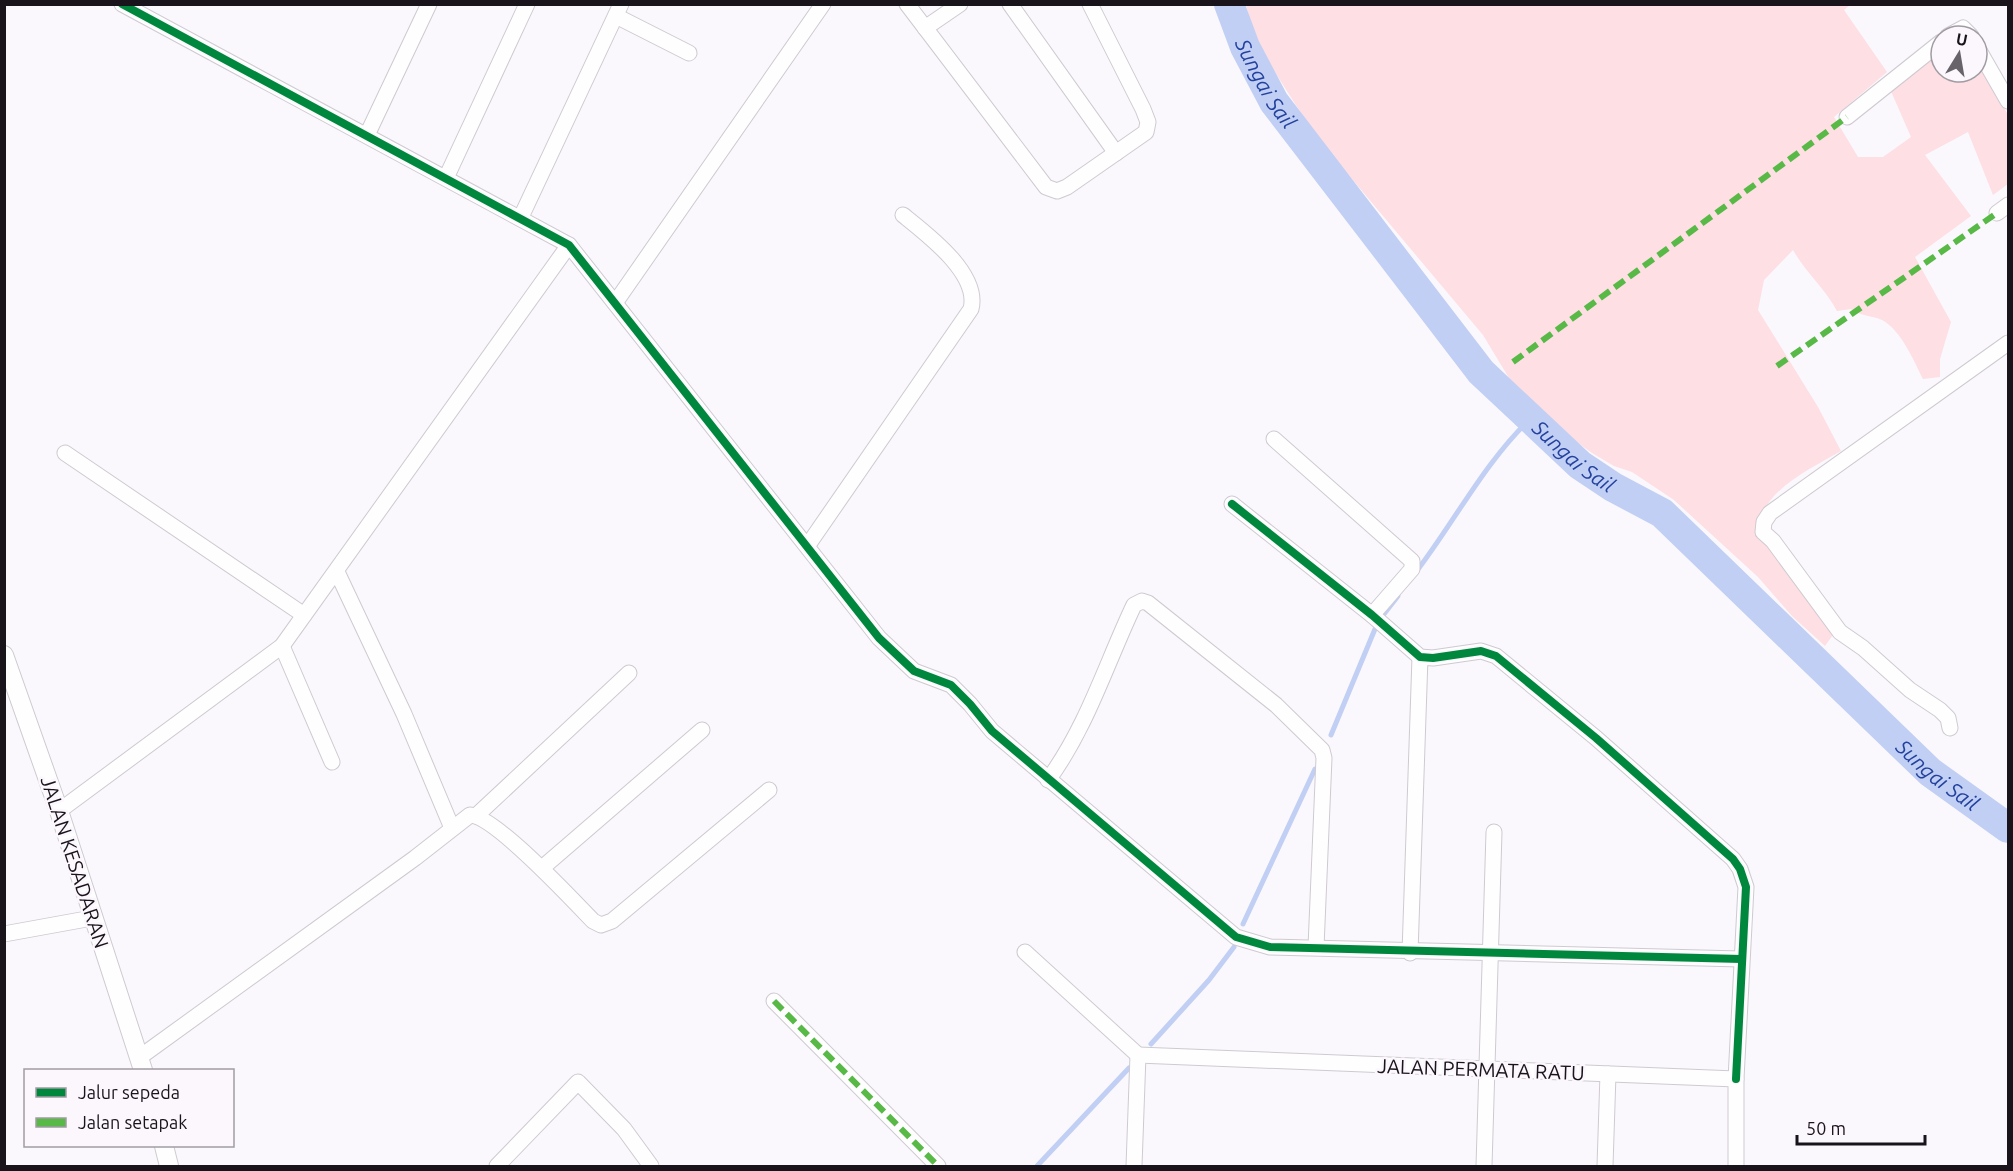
<svg xmlns="http://www.w3.org/2000/svg" width="2013" height="1171" viewBox="0 0 2013 1171" font-family="Ubuntu,sans-serif">
  <rect width="100%" height="100%" fill="#faf8fc"/>
  <path fill="#fddfe4" d="M1246,5H1850L1844,10L1887,72L1834,117L1858,157H1883L1911,137L1890,89L1941,47V72H1977V57L2008,115V184L1993,195L1968,132L1925,155L1971,216L1915,257L1951,322L1940,359V377L1923,379C1914,361 1901,330 1882,320C1872,315 1865,318 1851,309L1837,311C1825,288 1806,273 1793,250L1764,280L1758,310L1818,407L1841,451C1810,469 1763,490 1758,528L1835,632L1825,646L1792,616L1758,577L1674,500L1632,472L1614,466L1592,453L1553,425L1509,378L1483,335L1315,135L1255,41Z"/>
  <g fill="none" stroke-linecap="round" stroke-linejoin="round">
    <g stroke="#c0cff3" stroke-width="5">
      <path d="M1416,572C1455,521 1484,463 1531,418"/>
      <polyline points="1384,614 1398,596"/>
      <polyline points="1331,735 1375,629"/>
      <polyline points="1243,924 1315,769"/>
      <polyline points="1151,1044 1209,980 1234,947"/>
      <polyline points="1037,1166 1129,1068"/>
    </g>
    <path stroke="#c0cff3" stroke-width="30" id="s1" d="M1229,4L1245,47L1274,102L1481,372L1580,465L1613,487L1662,513L1930,772L2008,828"/>
    <defs>
      <g id="minor">
        <polyline points="122,4 569,245 879,638 914,671 951,685 970,704 992,731 1236,937 1270,947 1741,959"/>
        <polyline points="907,4 1046,187 1057,191 1067,187 1146,132 1148,122 1143,109 1090,4"/>
        <polyline points="1010,4 1116,153"/>
        <polyline points="616,16 689,53"/>
        <polyline points="925,28 960,4"/>
        <polyline points="1948,36 1963,28 1971,36"/>
        <polyline points="1977,47 2008,101"/>
        <polyline points="1847,117 1941,42"/>
        <polyline points="367,135 429,4"/>
        <polyline points="446,178 527,4"/>
        <polyline points="1997,213 2008,205"/>
        <polyline points="521,217 621,4"/>
        <polyline points="615,303 823,4"/>
        <polyline points="1274,439 1412,561 1412,569 1372,615"/>
        <polyline points="65,453 304,615"/>
        <polyline points="1232,504 1372,615 1420,657 1433,658 1481,651 1496,656 1596,738 1733,859 1740,869 1746,887 1736,1079"/>
        <path d="M808,545L971,309C980,274 928,235 903,215"/>
        <polyline points="337,572 404,714 452,828"/>
        <polyline points="282,646 332,762"/>
        <polyline points="1950,728 1948,718 1940,710 1910,690 1863,648 1840,632 1773,541 1763,532 1764,522 1770,513 2008,343"/>
        <path d="M1048,780C1087,727 1106,664 1134,605L1142,601L1148,603L1276,705L1322,750L1324,758L1316,947"/>
        <polyline points="59,811 282,646 569,245"/>
        <polyline points="477,815 629,673"/>
        <polyline points="542,868 702,730"/>
        <polyline points="4,934 92,918"/>
        <polyline points="1025,952 1138,1055"/>
        <polyline points="1410,953 1420,657"/>
        <polyline points="774,1001 938,1166"/>
        <polyline points="1138,1055 1736,1079 1736,1166"/>
        <path d="M140,1057L415,858L470,815C494,816 573,900 593,921L601,925L612,921L769,790"/>
        <polyline points="497,1166 578,1082 624,1129 651,1166"/>
        <polyline points="1134,1166 1138,1055"/>
        <polyline points="1484,1166 1494,832"/>
        <polyline points="1605,1166 1608,1074"/>
      </g>
      <g id="tertiary">
        <polyline points="4,655 59,811 143,1070"/>
        <polyline points="164,1146 169,1166"/>
      </g>
    </defs>
    <use href="#minor" stroke="#cfcad1" stroke-width="17"/>
    <use href="#tertiary" stroke="#cfcad1" stroke-width="20"/>
    <use href="#minor" stroke="#fefeff" stroke-width="15"/>
    <use href="#tertiary" stroke="#fefeff" stroke-width="18"/>
    <g stroke="#58b947" stroke-width="6" stroke-dasharray="12 6" stroke-linecap="butt">
      <polyline points="1513,362 1847,117"/>
      <polyline points="1777,366 1997,213"/>
      <polyline points="774,1001 938,1166"/>
    </g>
    <defs>
      <g id="cycleway">
        <polyline points="122,4 569,245 879,638 914,671 951,685 970,704 992,731 1236,937 1270,947 1741,959"/>
        <polyline points="1232,504 1372,615 1420,657 1433,658 1481,651 1496,656 1596,738 1733,859 1740,869 1746,887 1736,1079"/>
      </g>
    </defs>
    <use href="#cycleway" stroke="#fbf7fd" stroke-width="11"/>
    <use href="#cycleway" stroke="#00873e" stroke-width="8"/>
  </g>
  <g text-anchor="middle" dominant-baseline="central" stroke-width="5" stroke-linejoin="round" paint-order="stroke">
    <g font-size="20" fill="#19131c" stroke="#fbf7fd">
      <text transform="translate(75 862) rotate(72)">JALAN KESADARAN</text>
      <text transform="translate(1481 1069) rotate(2)">JALAN PERMATA RATU</text>
    </g>
    <g font-size="21" font-style="italic" fill="#23419e" stroke="#fbf7fd">
      <text stroke="none"><textPath href="#s1" startOffset="88">Sungai Sail</textPath></text>
      <text stroke="none"><textPath href="#s1" startOffset="574">Sungai Sail</textPath></text>
      <text stroke="none"><textPath href="#s1" startOffset="1060">Sungai Sail</textPath></text>
    </g>
  </g>
  <rect width="2013" height="1171" fill="none" stroke="#19131c" stroke-width="12"/>
  <rect x="24" y="1069" width="210" height="78" fill="#fbf7fd" stroke="#a19ca3" stroke-width="1.5"/>
  <rect x="36" y="1088" width="30" height="9" fill="#00873e" stroke="#a19ca3" stroke-width="1.5"/>
  <text x="78" y="1099" font-size="18" fill="#19131c">Jalur sepeda</text>
  <rect x="36" y="1118" width="30" height="9" fill="#58b947" stroke="#a19ca3" stroke-width="1.5"/>
  <text x="78" y="1129" font-size="18" fill="#19131c">Jalan setapak</text>
  <g transform="translate(1959 54) rotate(11)"><circle r="28" fill="#fbf7fd" stroke="#a19ca3" stroke-width="1.5"/>
  <path d="M0-4.5L10 22L0 15L-10 22Z" fill="#68636a"/>
  <text y="-9" font-size="16" font-weight="bold" text-anchor="middle" fill="#19131c">U</text>
  </g>
  <path d="M1797 1135v9h128v-9" fill="none" stroke="#19131c" stroke-width="3"/>
  <text x="1806" y="1135" font-size="18" fill="#19131c" stroke="#fbf7fd" stroke-width="4.5" paint-order="stroke">50 m</text>
</svg>
